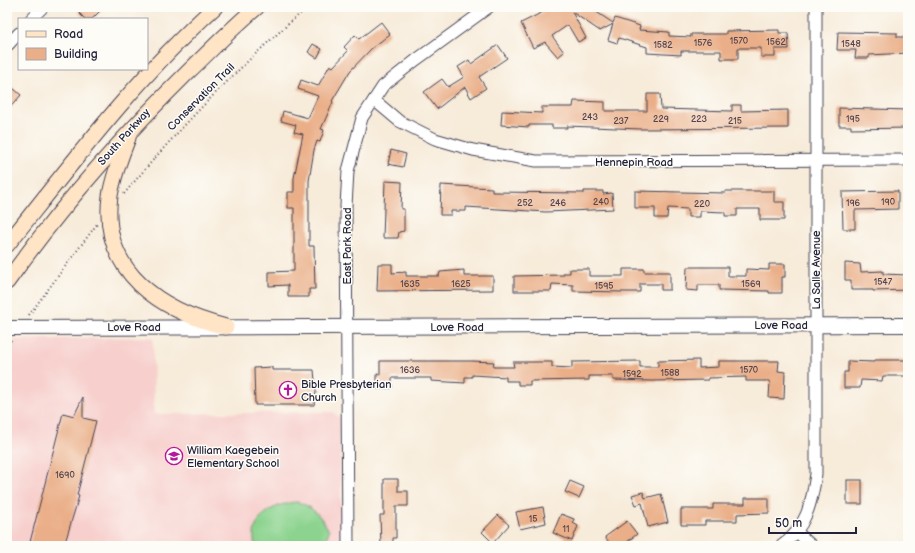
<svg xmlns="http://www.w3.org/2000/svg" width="915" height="553" viewBox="0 0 915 553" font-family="'Balsamiq Sans',sans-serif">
  <rect width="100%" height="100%" fill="#fdfcf7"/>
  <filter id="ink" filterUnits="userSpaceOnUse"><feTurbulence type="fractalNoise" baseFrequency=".025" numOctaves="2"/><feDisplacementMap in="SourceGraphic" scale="8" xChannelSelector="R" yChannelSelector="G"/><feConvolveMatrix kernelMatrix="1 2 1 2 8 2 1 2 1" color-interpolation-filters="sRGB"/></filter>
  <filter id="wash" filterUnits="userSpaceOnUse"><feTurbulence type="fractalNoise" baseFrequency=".012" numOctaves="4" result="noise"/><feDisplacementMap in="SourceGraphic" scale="16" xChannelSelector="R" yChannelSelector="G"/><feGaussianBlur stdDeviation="0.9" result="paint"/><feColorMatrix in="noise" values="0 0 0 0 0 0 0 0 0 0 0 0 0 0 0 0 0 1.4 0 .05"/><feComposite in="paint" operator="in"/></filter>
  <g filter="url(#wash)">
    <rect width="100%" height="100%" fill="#f7ebd9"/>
    <polygon fill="#f7d0cd" points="153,337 154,414 333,412 340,418 341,546 7,546 7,340"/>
    <path fill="#8bd38e" stroke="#567a64" d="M298,502C313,507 322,517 329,531L324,546H255C248,518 274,503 298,502Z"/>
    <g id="blocks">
      <g fill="#eaaf88">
        <polygon points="83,7 104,7 92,19 85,19 78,12"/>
        <polygon points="540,7 598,7 595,11 613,23 615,18 640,26 639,30 669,32 669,36 691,37 691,34 726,34 726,31 779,30 779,33 788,33 789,49 775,49 775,57 761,57 761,48 738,48 738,59 721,59 721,51 681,51 681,55 647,53 647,47 619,38 617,43 608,40 613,24 600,31 572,12 586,38 578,42 568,25 552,36 564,52 558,57 545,42 533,48 521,23 543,12"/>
        <polygon points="381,22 390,34 371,49 350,71 332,101 333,102 321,129 324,130 320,142 317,141 314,150 309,181 309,246 314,246 315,289 309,289 309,297 288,297 288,285 269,286 269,272 294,271 294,208 288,208 288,192 294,192 294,178 303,134 294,132 296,125 281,121 283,111 308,118 318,96 298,89 301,80 318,86 330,65 333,67 348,51 344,47 355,35 359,39"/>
        <polygon points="838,32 897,33 897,37 908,37 908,53 869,55 869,58 855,58 856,50 837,50"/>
        <polygon points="313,44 322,49 317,58 308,52"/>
        <polygon points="498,45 507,58 479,77 486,88 471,98 465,87 437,109 424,92 442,79 448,87 464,77 458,67 469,60 471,64"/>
        <polygon points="7,83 21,95 7,111"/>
        <polygon points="647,94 660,94 661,109 732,111 732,105 741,105 741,111 788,110 788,128 641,129 567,126 567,128 552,128 552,125 529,125 529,127 501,125 502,111 542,113 542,107 573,107 574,101 605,102 605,111 647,111"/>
        <polygon points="839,108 908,110 908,128 851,129 851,126 839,126"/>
        <polygon points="391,150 406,154 403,167 388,164"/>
        <polygon points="385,181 402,182 401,209 404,209 404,231 399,232 398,238 383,238"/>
        <polygon points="441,185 492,188 492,192 584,193 584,191 603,191 603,194 612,193 613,209 546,212 466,207 466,211 451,211 451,215 440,215"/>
        <polygon points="635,191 725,193 725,191 774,191 774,202 784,202 784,220 760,220 760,209 737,209 737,216 725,216 725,212 700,211 700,217 688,217 688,209 668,208 667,218 655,218 655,208 635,208"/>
        <polygon points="898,191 898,209 855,210 855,229 843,229 842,192"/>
        <polygon points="845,263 860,264 861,272 883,271 883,274 908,275 908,290 873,291 873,290 851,290 851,280 845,280"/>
        <polygon points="378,264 392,264 392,273 406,272 406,276 439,276 440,272 464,270 464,276 493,276 493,290 377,291"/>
        <polygon points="769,264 785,264 785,277 782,277 782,293 769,293 769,291 719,290 719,285 698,285 698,291 686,290 687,267 728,267 728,276 746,276 746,269 769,270"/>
        <polygon points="570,269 589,269 589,276 623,276 623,269 644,269 644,272 670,272 670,290 661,290 661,284 640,284 640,292 623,292 573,291 573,285 552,284 551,291 514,291 514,276 564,275 564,273 570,273"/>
        <polygon points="699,360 699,368 719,367 719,361 779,361 778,371 785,372 784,399 769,398 770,381 746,381 746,377 708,378 708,380 652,381 613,380 613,376 589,376 589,380 530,381 530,385 518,385 518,381 506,381 506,377 472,375 472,377 465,377 465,383 431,381 431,378 392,378 392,388 377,389 377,374 380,375 380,361 472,361 494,362 493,367 514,367 513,362 552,362 552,367 572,368 572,362 640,361 640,367 658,367 658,361"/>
        <polygon points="874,360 908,360 908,376 883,376 882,381 861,380 860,388 844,388 844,372 848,372 848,361 874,362"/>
        <polygon points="272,367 272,370 314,370 316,392 314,405 255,405 254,368"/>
        <polygon points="83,397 83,418 96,421 77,495 79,496 64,546 29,546 63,413 74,416"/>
        <polygon points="384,479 398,479 398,491 408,491 408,506 396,506 396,538 393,538 393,546 381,546 380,515 384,515"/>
        <rect x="847" y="480" width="15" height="24"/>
        <polygon points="570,481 584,487 579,498 565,492"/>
        <polygon points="643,492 645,498 661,494 668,522 648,527 642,503 636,505 632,495"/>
        <polygon points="745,498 769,498 769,513 737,514 737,521 705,521 705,525 681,525 681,509 713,509 713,504 745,504"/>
        <polygon points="543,507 546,523 520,529 516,512"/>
        <polygon points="561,514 574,519 573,523 578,526 572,541 553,533"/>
        <polygon points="498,515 509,525 493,543 482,532"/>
        <polygon points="627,521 637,534 622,546 612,546 605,537"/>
      </g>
    </g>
  </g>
  <g filter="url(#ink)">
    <use href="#blocks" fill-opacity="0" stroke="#424053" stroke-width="1"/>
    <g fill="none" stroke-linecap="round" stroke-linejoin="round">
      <defs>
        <g id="minor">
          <polyline points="31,19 43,7"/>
          <polyline points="7,46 19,33"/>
          <polyline points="374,100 399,121 435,139 473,150 536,161 908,160"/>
          <polyline points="797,532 812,546"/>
          <polyline points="348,546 346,206 348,171 362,118 383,86 416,60 489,7"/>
          <path d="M781,546C806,529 812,502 816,474V7"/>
        </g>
        <polyline id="tertiary" points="7,328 908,325"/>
        <g id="secondary">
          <path d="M128,138C121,156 113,176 110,196C100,272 161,311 226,327"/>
          <path d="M7,245C73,162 136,78 215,7"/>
          <path d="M7,282C61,206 122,137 189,71C211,50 233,27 257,7"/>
        </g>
      </defs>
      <use href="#minor" stroke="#424053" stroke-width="13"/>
      <use href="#tertiary" stroke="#424053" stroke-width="16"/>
      <use href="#secondary" stroke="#424053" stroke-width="17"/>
      <g stroke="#424053" stroke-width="2" stroke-dasharray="1 3" stroke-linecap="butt">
        <path d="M124,194C180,127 241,64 308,7"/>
        <polyline points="29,315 97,224"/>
        <polyline points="7,348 11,340"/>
      </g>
      <use href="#minor" stroke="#fff" stroke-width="11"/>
      <use href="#tertiary" stroke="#fff" stroke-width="14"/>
      <use href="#secondary" stroke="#ffe4c6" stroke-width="15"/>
    </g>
  </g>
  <defs>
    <symbol id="church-ring" viewBox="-11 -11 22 22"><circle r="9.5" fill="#fdfcf7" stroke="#b5179e" stroke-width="1.5"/><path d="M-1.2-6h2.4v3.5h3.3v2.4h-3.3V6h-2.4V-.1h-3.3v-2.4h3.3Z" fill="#b5179e"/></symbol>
    <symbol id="school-ring" viewBox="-11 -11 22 22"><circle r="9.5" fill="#fdfcf7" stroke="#b5179e" stroke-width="1.5"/><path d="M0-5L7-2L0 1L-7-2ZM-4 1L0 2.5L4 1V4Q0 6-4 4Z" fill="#b5179e"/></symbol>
  </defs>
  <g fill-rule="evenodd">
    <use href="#church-ring" x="278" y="380" width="20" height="20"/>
    <use href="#school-ring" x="164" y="446" width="20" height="20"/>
  </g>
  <g text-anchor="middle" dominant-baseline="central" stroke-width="3" stroke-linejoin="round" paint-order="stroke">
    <g font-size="9" fill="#54454e">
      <text x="739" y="41">1570</text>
      <text x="776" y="42">1562</text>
      <text x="703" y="43">1576</text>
      <text x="851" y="44">1548</text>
      <text x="663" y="45">1582</text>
      <text x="590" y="117">243</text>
      <text x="661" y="119">229</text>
      <text x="699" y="119">223</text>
      <text x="853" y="119">195</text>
      <text x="621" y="121">237</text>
      <text x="735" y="121">215</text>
      <text x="601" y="202">240</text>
      <text x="888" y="202">190</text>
      <text x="525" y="203">252</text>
      <text x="558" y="203">246</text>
      <text x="853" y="203">196</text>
      <text x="702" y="204">220</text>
      <text x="883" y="282">1547</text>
      <text x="410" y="284">1635</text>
      <text x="461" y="284">1625</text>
      <text x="751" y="284">1569</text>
      <text x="604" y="286">1595</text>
      <text x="410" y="370">1636</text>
      <text x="749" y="370">1570</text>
      <text x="670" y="373">1588</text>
      <text x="632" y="374">1592</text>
      <text x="65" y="475">1690</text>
      <text x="533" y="519">15</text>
      <text x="566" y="529">11</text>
    </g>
    <g font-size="11" fill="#22223b" stroke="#fdfcf7">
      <text transform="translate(201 97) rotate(-45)">Conservation Trail</text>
      <text transform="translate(124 137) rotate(-48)">South Parkway</text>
      <text x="634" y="162">Hennepin Road</text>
      <text transform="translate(347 246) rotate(-90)">East Park Road</text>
      <text transform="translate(816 270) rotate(-90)">La Salle Avenue</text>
      <text x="781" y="325">Love Road</text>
      <text x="134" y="327">Love Road</text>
      <text x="457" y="327">Love Road</text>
    </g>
    <g font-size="11" fill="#22223b" stroke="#fdfcf7" text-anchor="start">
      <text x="301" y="384">Bible Presbyterian<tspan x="301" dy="13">Church</tspan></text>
      <text x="187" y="450">William Kaegebein<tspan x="187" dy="13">Elementary School</tspan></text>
    </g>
  </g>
  <rect width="915" height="553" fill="none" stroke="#fdfcf7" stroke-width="24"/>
  <rect x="18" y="18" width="130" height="52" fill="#fdfcf7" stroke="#a5a5ac"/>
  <rect x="26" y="31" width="20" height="6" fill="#ffe4c6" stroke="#a5a5ac"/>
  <text x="54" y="38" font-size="12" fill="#22223b">Road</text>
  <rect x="26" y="48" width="20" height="12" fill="#eaaf88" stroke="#a5a5ac"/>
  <text x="54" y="58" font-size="12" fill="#22223b">Building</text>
  <path d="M769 527v6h87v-6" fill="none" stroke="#22223b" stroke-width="2"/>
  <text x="775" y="527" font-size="12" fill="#22223b" stroke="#fdfcf7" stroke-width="3" paint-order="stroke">50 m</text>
</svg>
